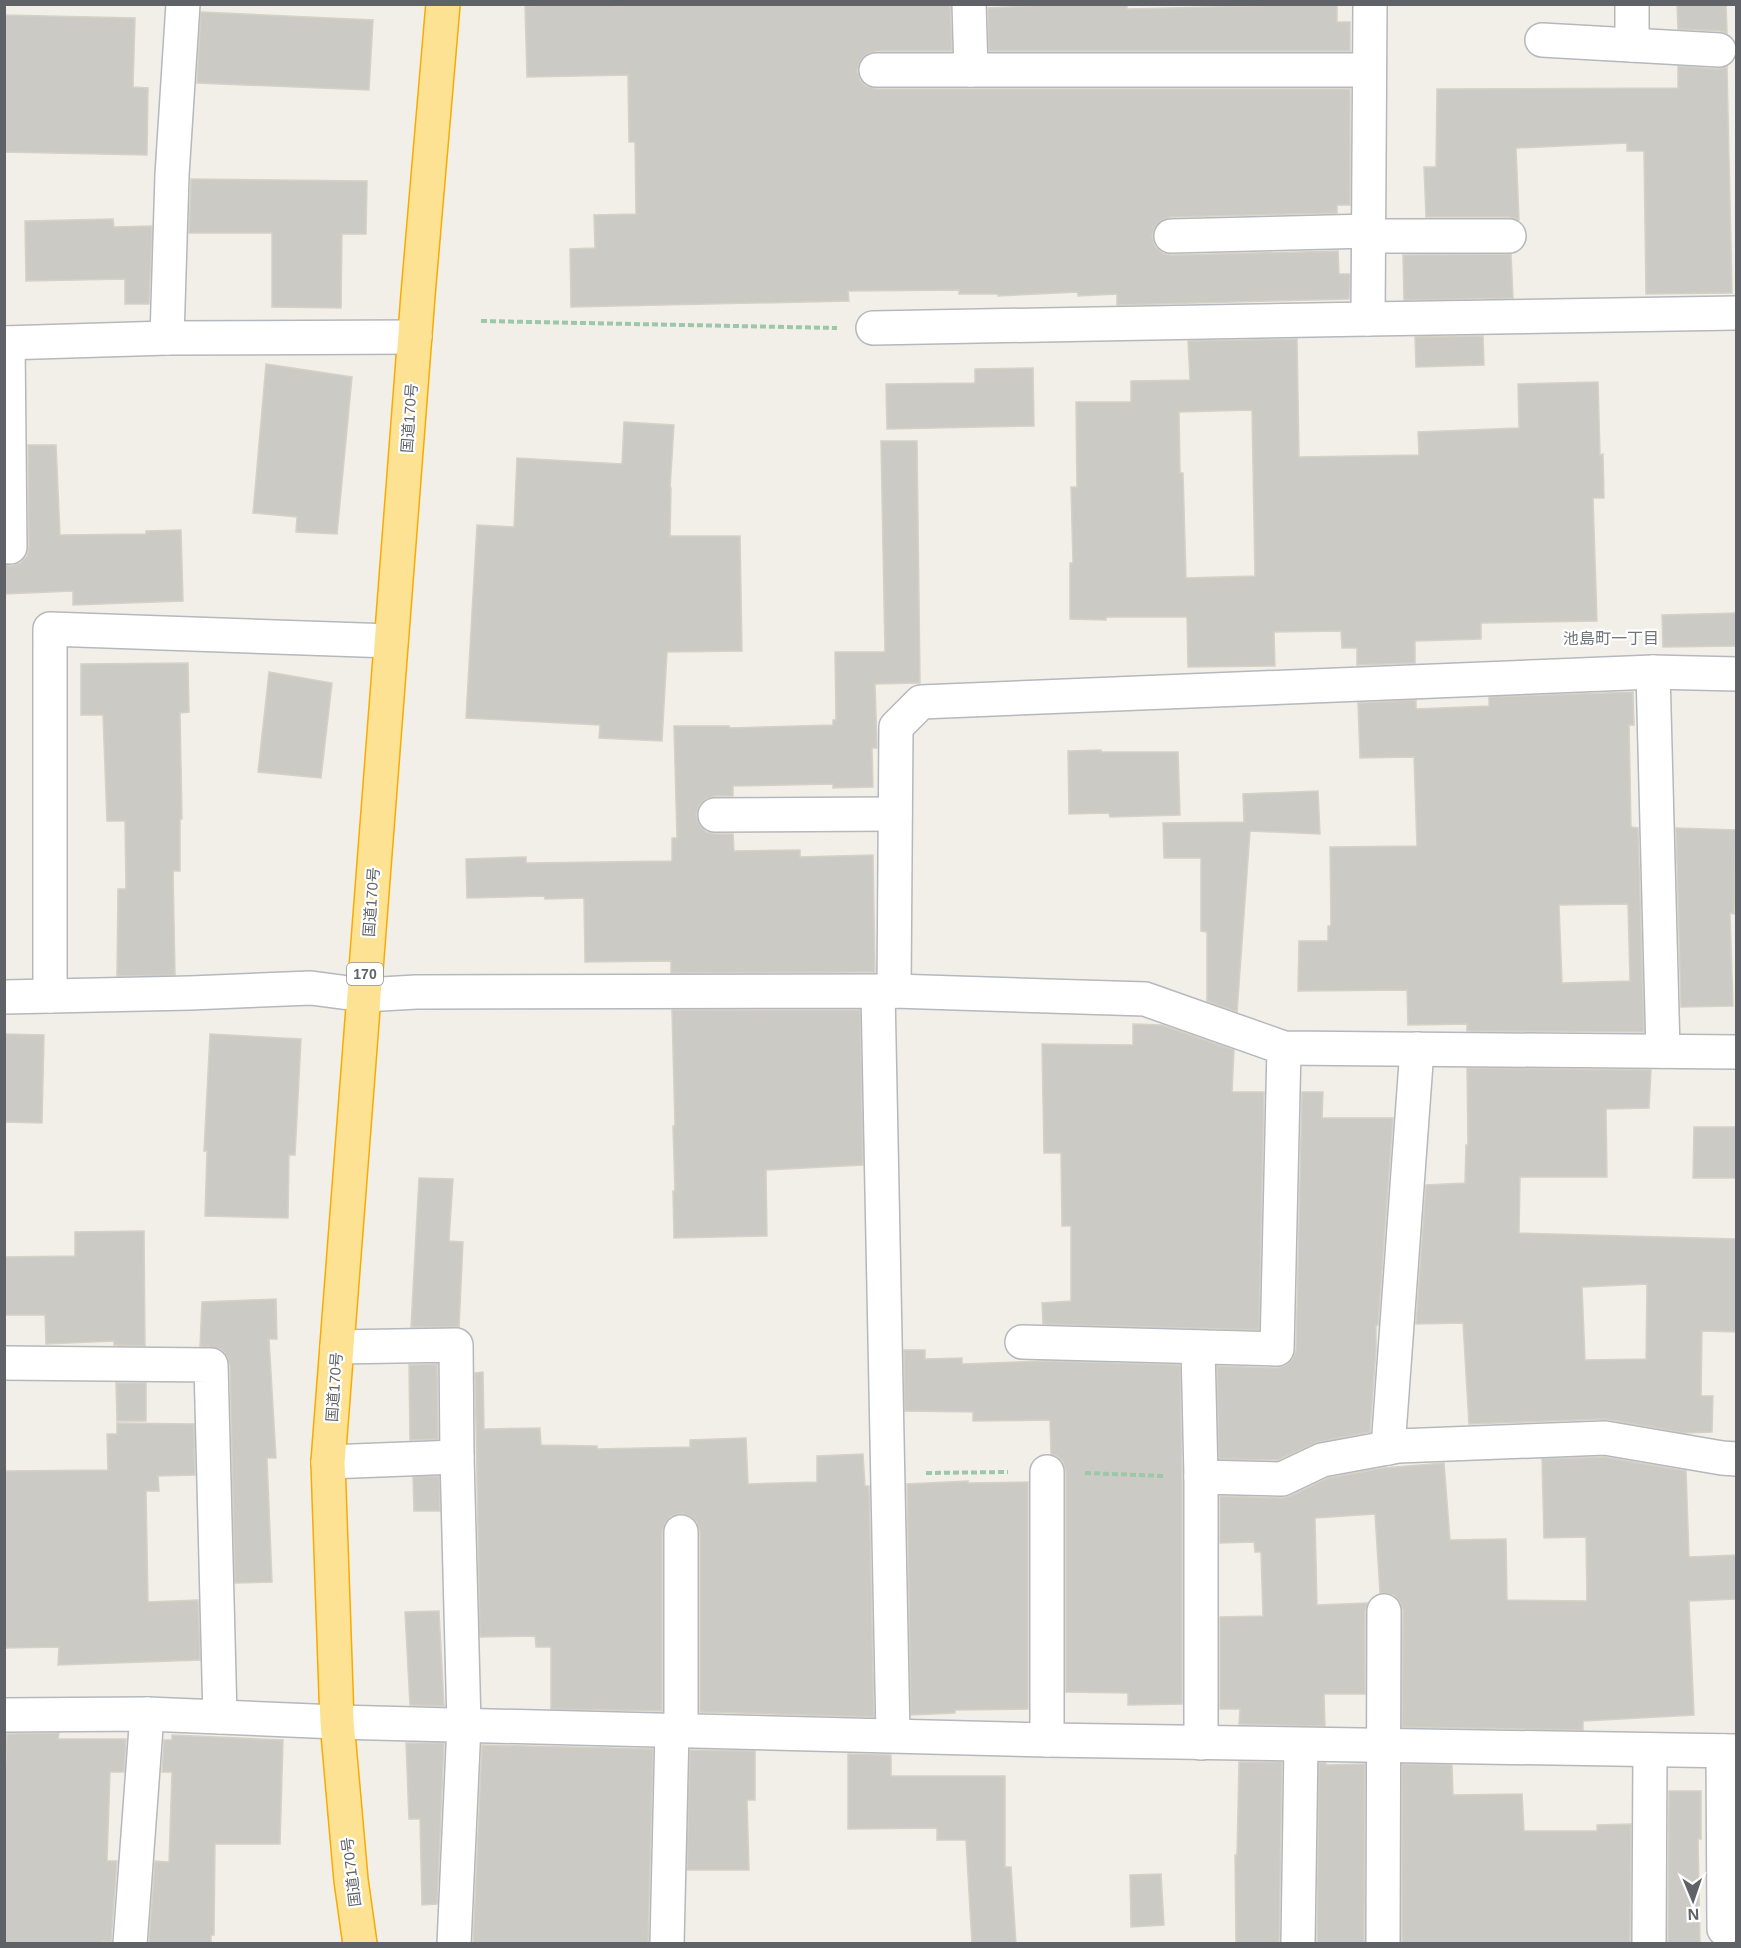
<svg xmlns="http://www.w3.org/2000/svg" width="1741" height="1948" viewBox="0 0 1741 1948" font-family="Helvetica,'Noto Sans JP',sans-serif">
  <rect width="100%" height="100%" fill="#f1efe8"/>
  <g fill="#cccac5" stroke="#d6d1c6" stroke-width="1.5" fill-rule="evenodd">
    <polygon points="604,4 612,4 612,6 672,4 950,4 952,51 876,51 867,54 860,61 857,71 860,80 866,86 876,89 1350,89 1350,205 1337,205 1337,213 1170,217 1162,220 1155,227 1152,236 1155,246 1163,253 1171,255 1338,251 1339,274 1350,274 1349,299 1117,305 1117,294 1078,296 1078,292 998,296 998,294 959,294 959,290 848,291 849,301 571,307 570,249 595,248 594,215 636,214 635,142 629,142 628,75 527,77 525,6"/>
    <polygon points="1066,4 1127,5 1127,9 1337,4 1337,22 1350,22 1350,51 989,51 988,8"/>
    <polygon points="1677,4 1726,4 1727,33 1720,31 1678,29"/>
    <polygon points="201,12 373,20 369,90 197,83"/>
    <polygon points="4,15 135,18 133,87 148,88 147,155 4,152"/>
    <polygon points="1678,66 1718,69 1727,67 1732,293 1646,294 1644,151 1627,151 1627,143 1516,148 1519,220 1509,217 1426,217 1424,167 1436,167 1437,89 1678,88"/>
    <polygon points="191,179 367,181 366,234 342,234 341,308 272,307 272,233 189,233"/>
    <polygon points="113,219 114,227 152,226 149,304 125,304 125,279 26,281 25,221"/>
    <polygon points="1511,254 1513,298 1404,300 1403,255"/>
    <polygon points="1483,336 1484,365 1416,367 1415,337"/>
    <path d="M1297,339L1299,457L1419,455L1418,432L1519,428L1518,384L1598,382L1600,455L1603,454L1604,498H1593L1597,621L1481,623V639L1415,641V663L1357,665V648H1342L1341,631L1274,632L1275,666L1188,667L1187,617H1106V620L1070,619V563H1073L1071,487H1077L1076,402H1131V381L1190,380L1188,341ZM1252,410L1255,576L1186,578L1183,473H1180L1179,412Z"/>
    <polygon points="266,364 352,377 337,534 296,532 297,517 253,513"/>
    <polygon points="1033,368 1034,426 887,429 886,384 975,383 975,369"/>
    <polygon points="624,422 674,425 670,488 671,488 670,536 740,536 742,651 667,652 662,741 599,738 600,725 466,718 477,525 514,527 517,458 622,464"/>
    <polygon points="881,441 917,441 920,683 875,684 877,748 872,748 873,787 833,788 833,784 733,786 733,796 715,796 706,799 699,805 696,815 699,824 706,832 715,834 733,834 734,851 800,850 800,857 873,855 875,972 671,973 671,961 585,962 584,898 545,899 544,896 467,898 466,859 526,857 526,863 672,861 672,838 677,838 674,726 729,726 730,728 833,725 833,720 836,720 835,652 885,652"/>
    <polygon points="28,445 56,445 60,535 146,534 146,531 181,530 183,601 73,605 73,591 4,594 4,564 11,566 20,563 27,556 29,547"/>
    <polygon points="1737,613 1737,646 1663,647 1662,615"/>
    <polygon points="188,663 189,712 180,713 182,819 180,819 180,871 173,871 175,975 117,976 118,889 126,889 125,821 107,821 103,715 81,715 81,664"/>
    <polygon points="269,672 332,683 321,778 258,772"/>
    <path d="M1633,692L1634,725H1629L1631,827L1638,828L1644,1032L1467,1031V1024L1408,1025L1407,990L1298,991L1299,941H1328V926H1331L1330,847L1417,846L1414,757L1360,758L1358,703L1416,700V709L1489,706V697ZM1628,904L1630,981L1562,983L1559,905Z"/>
    <polygon points="1101,750 1101,752 1178,752 1180,815 1110,817 1109,813 1069,814 1068,751"/>
    <polygon points="1318,791 1320,834 1250,831 1237,1012 1207,1001 1207,932 1201,931 1201,858 1164,858 1163,823 1244,822 1243,794"/>
    <polygon points="1676,828 1736,830 1734,914 1730,913 1733,1006 1681,1007"/>
    <polygon points="672,1010 860,1010 863,1165 766,1170 767,1236 674,1238 673,1191 675,1191 673,1126 675,1126"/>
    <polygon points="1133,1024 1162,1025 1234,1050 1232,1092 1264,1092 1259,1330 1043,1324 1042,1303 1071,1301 1071,1226 1062,1226 1061,1153 1044,1153 1042,1044 1133,1045"/>
    <polygon points="4,1034 44,1035 42,1123 4,1122"/>
    <polygon points="210,1034 301,1039 295,1155 289,1155 288,1218 205,1216 207,1151 204,1151"/>
    <path d="M1467,1068L1651,1070L1649,1108L1606,1109L1607,1177H1520L1519,1233L1737,1239V1332L1702,1331L1701,1396H1713L1712,1432L1685,1433L1605,1419L1469,1424L1463,1323L1416,1324L1426,1185L1465,1183L1466,1145H1468ZM1647,1284L1646,1359L1585,1360L1582,1287Z"/>
    <polygon points="1302,1092 1323,1092 1322,1118 1393,1118 1378,1325 1376,1325 1376,1350 1370,1432 1318,1442 1278,1460 1219,1459 1217,1366 1277,1368 1286,1365 1293,1358 1296,1350"/>
    <polygon points="1694,1127 1737,1127 1737,1178 1693,1178"/>
    <polygon points="419,1178 453,1179 449,1241 463,1242 459,1327 411,1327"/>
    <polygon points="144,1231 145,1346 114,1345 114,1341 46,1344 45,1315 4,1315 4,1257 75,1256 75,1232"/>
    <polygon points="276,1299 277,1339 269,1339 276,1458 267,1458 272,1582 235,1583 230,1365 227,1356 221,1349 200,1346 202,1302"/>
    <polygon points="904,1350 925,1350 925,1359 962,1358 962,1364 1046,1361 1180,1365 1182,1477 1182,1704 1128,1705 1128,1693 1066,1692 1066,1472 1063,1462 1057,1456 1051,1454 1050,1420 973,1421 973,1412 905,1411"/>
    <polygon points="437,1364 438,1439 410,1440 409,1365"/>
    <polygon points="483,1372 484,1429 540,1428 541,1445 597,1446 597,1449 690,1447 690,1440 746,1438 748,1484 817,1482 817,1456 863,1454 865,1486 869,1486 874,1717 700,1712 700,1532 697,1522 690,1516 682,1513 671,1516 665,1523 662,1532 662,1711 551,1709 551,1647 536,1647 535,1636 480,1637 475,1373"/>
    <polygon points="116,1383 146,1383 146,1421 117,1421"/>
    <polygon points="117,1423 194,1424 195,1475 158,1476 159,1491 146,1491 148,1602 198,1600 200,1660 58,1665 59,1647 4,1648 4,1471 108,1470 107,1434 117,1434"/>
    <polygon points="1604,1457 1686,1471 1689,1557 1737,1555 1737,1599 1689,1601 1694,1715 1583,1721 1583,1730 1402,1727 1403,1610 1400,1602 1394,1595 1380,1593 1375,1514 1315,1518 1317,1605 1367,1603 1365,1611 1365,1694 1324,1694 1325,1726 1239,1724 1240,1709 1220,1709 1220,1617 1263,1616 1261,1552 1255,1552 1254,1542 1220,1543 1220,1496 1282,1498 1290,1496 1328,1478 1383,1468 1444,1463 1450,1540 1506,1539 1507,1600 1587,1601 1586,1537 1544,1538 1542,1459"/>
    <polygon points="439,1476 440,1511 414,1511 413,1477"/>
    <polygon points="968,1481 968,1483 1028,1482 1028,1709 955,1710 955,1713 911,1715 907,1484"/>
    <polygon points="439,1611 444,1706 410,1705 405,1612"/>
    <polygon points="59,1733 58,1739 126,1739 124,1772 110,1772 107,1861 117,1861 111,1942 102,1941 101,1944 4,1944 4,1766 6,1766 7,1734"/>
    <polygon points="172,1735 283,1740 280,1844 215,1844 214,1935 211,1935 211,1944 149,1943 155,1861 169,1862 172,1772 162,1772 164,1740 172,1740"/>
    <polygon points="406,1743 444,1743 437,1904 422,1905 420,1819 409,1819"/>
    <polygon points="482,1745 653,1749 648,1944 473,1944"/>
    <polygon points="690,1750 755,1751 755,1800 747,1800 749,1870 687,1870"/>
    <polygon points="848,1754 891,1755 891,1776 1005,1776 1005,1867 1011,1867 1016,1944 972,1944 966,1840 937,1840 937,1828 848,1829"/>
    <polygon points="1239,1762 1282,1762 1279,1944 1236,1944 1235,1855 1237,1855"/>
    <polygon points="1319,1763 1326,1763 1326,1765 1365,1764 1364,1943 1317,1944"/>
    <polygon points="1402,1764 1452,1765 1453,1795 1522,1794 1524,1831 1597,1831 1597,1825 1631,1824 1630,1944 1402,1944"/>
    <polygon points="1669,1791 1701,1791 1701,1839 1698,1839 1700,1944 1668,1944"/>
    <polygon points="1161,1874 1164,1925 1131,1927 1130,1875"/>
  </g>
  <g fill="none" stroke-linecap="round" stroke-linejoin="round">
    <defs>
      <g id="minor">
        <polyline points="969,4 971,70"/>
        <polyline points="1370,4 1368,319 1736,313"/>
        <polyline points="1542,40 1719,50"/>
        <polyline points="1632,45 1632,4"/>
        <polyline points="876,70 1369,70"/>
        <polyline points="1171,236 1369,231"/>
        <polyline points="1368,236 1509,236"/>
        <polyline points="873,328 1368,319"/>
        <polyline points="167,338 172,175 183,4"/>
        <polyline points="4,343 167,338 415,337"/>
        <polyline points="8,343 10,547"/>
        <polyline points="1653,672 1663,1051"/>
        <polyline points="715,815 895,814"/>
        <polyline points="894,991 896,727 921,702 1653,672 1736,674"/>
        <polyline points="878,992 893,1735"/>
        <polyline points="50,996 50,629 391,641"/>
        <polyline points="4,997 190,993 311,988 364,995 416,992 894,991 1145,999 1284,1048 1736,1052"/>
        <polyline points="1022,1342 1277,1349 1284,1048"/>
        <polyline points="337,1347 456,1345 457,1457 464,1725 454,1944"/>
        <polyline points="1198,1347 1201,1477"/>
        <polyline points="4,1363 211,1365 220,1717"/>
        <polyline points="1388,1448 1417,1049"/>
        <polyline points="328,1462 457,1457"/>
        <polyline points="1047,1472 1047,1740"/>
        <polyline points="4,1715 147,1714 337,1722 1047,1740 1736,1751"/>
        <polyline points="681,1730 681,1532"/>
        <polyline points="1201,1743 1201,1477 1282,1479 1322,1460 1398,1446 1605,1438 1722,1458 1736,1459"/>
        <polyline points="1723,1751 1724,1929"/>
        <polyline points="1298,1943 1301,1745"/>
        <polyline points="130,1944 147,1714"/>
        <polyline points="667,1944 672,1730"/>
        <polyline points="1383,1944 1384,1611"/>
        <polyline points="1649,1944 1650,1750"/>
      </g>
      <polyline id="highway" points="360,1944 351,1880 337,1722 328,1462 418,295 443,4"/>
    </defs>
    <use href="#minor" stroke="#b5b8bc" stroke-width="36"/>
    <use href="#highway" stroke="#f9ab00" stroke-width="36"/>
    <g stroke="#9cc7a9" stroke-width="4" stroke-dasharray="6 3" stroke-linecap="butt">
      <polyline points="481,321 837,328"/>
      <polyline points="926,1473 1008,1472"/>
      <polyline points="1085,1473 1164,1476"/>
    </g>
    <use href="#minor" stroke="#fff" stroke-width="33"/>
    <use href="#highway" stroke="#fde293" stroke-width="33"/>
  </g>
  <g text-anchor="middle" dominant-baseline="central" stroke-width="4.5" stroke-linejoin="round" paint-order="stroke">
    <rect fill="#fff" stroke="#8f9295" stroke-width="1.5" x="347" y="963" width="36" height="22" rx="4.5"/>
    <g font-size="14" font-weight="bold" fill="#5f6368">
      <text x="365" y="974">170</text>
    </g>
    <g font-size="15" fill="#5f6368" stroke="#fff">
      <text transform="translate(409 418) rotate(-86)">国道170号</text>
      <text transform="translate(371 902) rotate(-86)">国道170号</text>
      <text transform="translate(334 1387) rotate(-86)">国道170号</text>
      <text transform="translate(351 1872) rotate(-97)">国道170号</text>
    </g>
    <g font-size="16" fill="#70757a" stroke="#fff">
      <text x="1611" y="638">池島町一丁目</text>
    </g>
  </g>
  <rect width="1741" height="1948" fill="none" stroke="#5f6368" stroke-width="12"/>
  <g transform="translate(1693 1900) rotate(178)" stroke="#ffffff" stroke-width="4.5" paint-order="stroke">
  <path d="M0-4.5L10 22L0 15L-10 22Z" fill="#5f6368"/>
  <text y="-9" font-size="16" font-weight="bold" text-anchor="middle" fill="#5f6368">N</text>
  </g>
</svg>
